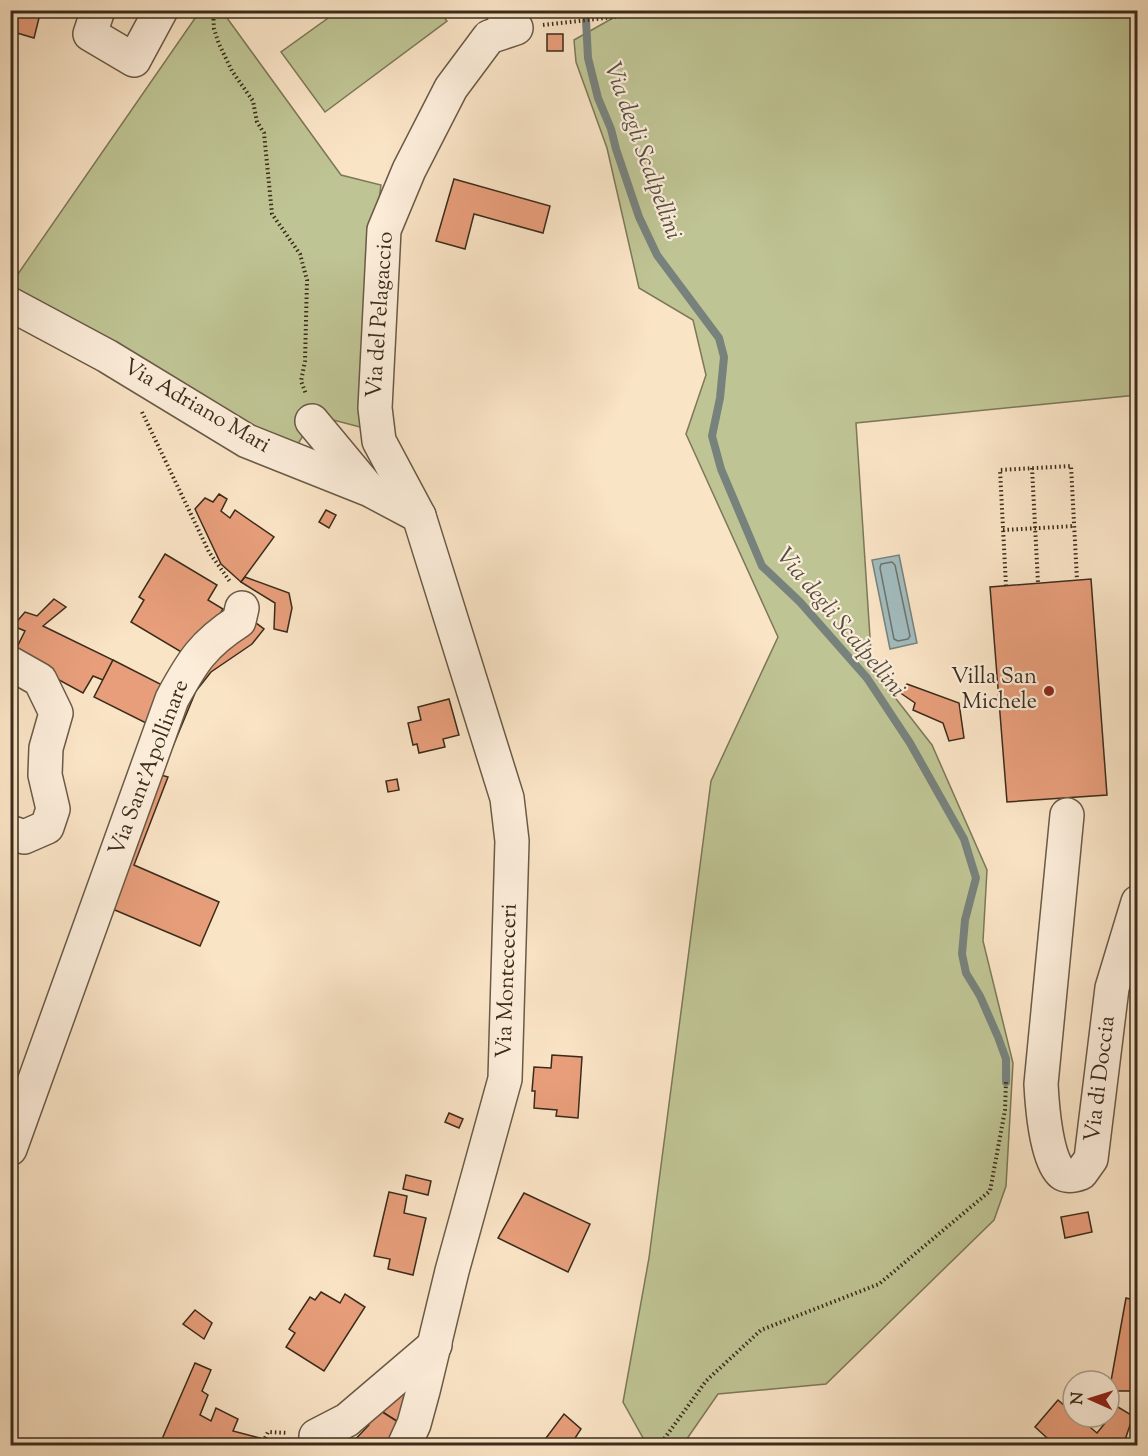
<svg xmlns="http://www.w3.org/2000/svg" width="1148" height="1456" viewBox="0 0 1148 1456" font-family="'Sorts Mill Goudy',serif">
  <rect width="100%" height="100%" fill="#fae4c6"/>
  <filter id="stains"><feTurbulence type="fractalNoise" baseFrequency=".00333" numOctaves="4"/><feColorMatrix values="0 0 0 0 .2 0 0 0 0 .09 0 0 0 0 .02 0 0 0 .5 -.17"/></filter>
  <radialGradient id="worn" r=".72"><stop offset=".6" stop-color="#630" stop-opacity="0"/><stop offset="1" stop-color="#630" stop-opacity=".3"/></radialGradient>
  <g fill="#bfc494" stroke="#7c7858" stroke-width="1.5">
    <polygon points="627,10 1138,11 1137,395 856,423 872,668 932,745 987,870 983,941 1013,1063 1006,1186 994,1220 826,1384 718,1394 682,1446 647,1445 623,1402 649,1258 711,781 778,637 686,434 706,375 693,320 639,288 607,148 576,62 574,40"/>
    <polygon points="200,11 222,11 341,175 381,185 372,251 364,428 318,416 312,421 296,447 251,431 11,291 11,284"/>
    <polygon points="338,11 439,11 447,21 325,112 281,52"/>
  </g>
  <polygon fill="#a2bcbf" stroke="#78827d" stroke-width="1.5" points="899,555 917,643 890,649 872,560"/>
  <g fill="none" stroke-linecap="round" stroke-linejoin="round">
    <polygon stroke="#6e746d" stroke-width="1.5" points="892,562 895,565 910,636 908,639 898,641 894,639 880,568 881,564"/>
    <polyline stroke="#78827d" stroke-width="8" points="586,20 588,58 598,98 611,129 616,149 639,217 657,255 719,338 724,357 720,398 712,436 721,469 762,566 800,602 867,678 910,743 964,839 976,878 965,920 962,954 966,973 980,996 998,1037 1006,1059 1006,1082"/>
  </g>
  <g fill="#e89e7b" stroke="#3a2c1b" stroke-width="1.5">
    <polygon points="10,10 41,10 34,38 17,33 15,41 10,40"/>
    <rect x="547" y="34" width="16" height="17"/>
    <polygon points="454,179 550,206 543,233 474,214 465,249 436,241"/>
    <polygon points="219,494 227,499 221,511 230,518 235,510 274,537 241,582 221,564 195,509 205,498 213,502"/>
    <polygon points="326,510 336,515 329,528 319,522"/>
    <polygon points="165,554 217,585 208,600 223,609 193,659 131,622 144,600 139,597"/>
    <polygon points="245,577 289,593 292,608 287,632 274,629 275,603 241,582"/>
    <polygon points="1091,579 1107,795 1007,802 990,587"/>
    <polygon points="54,599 66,607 43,626 113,660 103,680 93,676 83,693 13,655 25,631 13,626 25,612 37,616"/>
    <polygon points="252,620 264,629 252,644 211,672 196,691 185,686"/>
    <polygon points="113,660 168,688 150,725 94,697"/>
    <polygon points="907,684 959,703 964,738 949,741 943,723 913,710 915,703 899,692"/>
    <polygon points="185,686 196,691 161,775 168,777 134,865 219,902 200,946 103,905"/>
    <polygon points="449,699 459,735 443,739 445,747 419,753 417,744 413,745 408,723 421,720 418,707"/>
    <polygon points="397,779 399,790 388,792 386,781"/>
    <polygon points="552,1055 582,1057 578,1118 556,1116 557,1110 534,1108 535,1091 532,1091 534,1067 551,1068"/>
    <polygon points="449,1113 463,1119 459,1128 445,1122"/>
    <polygon points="406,1175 431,1181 428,1195 403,1189"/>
    <polygon points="389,1192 407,1196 404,1213 426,1218 413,1275 388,1269 390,1259 374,1256"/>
    <polygon points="524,1193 590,1224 568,1272 498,1238"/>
    <polygon points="1088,1212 1092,1232 1065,1238 1061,1217"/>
    <polygon points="321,1292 340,1303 345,1294 365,1307 324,1371 286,1347 295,1333 289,1329 310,1297 315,1300"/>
    <polygon points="1126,1298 1138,1301 1138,1357 1134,1391 1113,1391 1111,1381"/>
    <polygon points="195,1310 212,1323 204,1339 183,1324"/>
    <polygon points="195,1363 211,1370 202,1391 208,1395 200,1415 211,1421 216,1408 238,1419 233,1431 260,1438 256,1446 159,1446"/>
    <polygon points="404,1378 419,1388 406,1427 373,1406"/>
    <polygon points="1058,1400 1073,1413 1073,1417 1078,1417 1097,1433 1118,1407 1133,1416 1123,1446 1056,1446 1035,1427"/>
    <polygon points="373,1406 406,1427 398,1446 349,1446 369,1425 360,1419"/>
    <polygon points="564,1414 581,1429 570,1446 540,1446"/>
  </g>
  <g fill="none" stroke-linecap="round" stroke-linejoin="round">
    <defs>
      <g id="minor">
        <polyline points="98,10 90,34 134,60 161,10"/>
        <polyline points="10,304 107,356 247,441 370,490 419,516"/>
        <polyline points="312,421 366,486"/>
        <polyline points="10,663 40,680 56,713 46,748 45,775 53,809 47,827 24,837 10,832"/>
        <path d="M1067,815L1041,1084C1042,1103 1046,1164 1063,1174C1069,1177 1076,1175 1081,1173L1091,1159L1112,988L1138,902"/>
        <path d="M10,1149L172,699C192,662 203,644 239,621L242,608"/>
        <polyline points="316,1436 347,1420 435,1345"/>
        <polyline points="404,1446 414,1424 423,1391 452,1271 505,1079 512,841 507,798 419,516 379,441 375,408 384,230 409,170 451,88 489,37 516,28 502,10"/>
      </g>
    </defs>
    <use href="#minor" stroke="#6a5a46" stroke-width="36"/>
    <g stroke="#3a2c1b" stroke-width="4" stroke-dasharray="1.5 3" stroke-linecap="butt">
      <polyline points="213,10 214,29 219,44 232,71 253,101 257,122 264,133 272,214 300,254 307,280 305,361 301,381 306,394"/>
      <polyline points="543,25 677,10"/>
      <polyline points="142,412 209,552 231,583"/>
      <polyline points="1032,468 1038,583"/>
      <polyline points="1003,530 1074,526"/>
      <polyline points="1006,586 1000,470 1071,466 1077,580"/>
      <polyline points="261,1446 268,1432 288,1433"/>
      <polyline points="659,1446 706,1381 761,1330 879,1284 990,1191 1005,1110 1006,1082"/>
    </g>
    <use href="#minor" stroke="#fcedda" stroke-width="33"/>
  </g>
  <circle fill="#8f2418" stroke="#fcedda" stroke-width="2" cx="1049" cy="691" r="6"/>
  <g text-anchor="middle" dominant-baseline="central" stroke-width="4.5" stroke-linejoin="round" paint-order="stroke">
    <g font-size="22" fill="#3a2c1b" stroke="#fcedda">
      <text transform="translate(381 315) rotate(-86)">Via del Pelagaccio</text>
      <text transform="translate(196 407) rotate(30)">Via Adriano Mari</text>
      <text transform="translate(150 768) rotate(-69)">Via Sant'Apollinare</text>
      <text transform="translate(508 981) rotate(-88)">Via Montececeri</text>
      <text transform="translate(1101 1079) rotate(-83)">Via di Doccia</text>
    </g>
    <g font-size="22" fill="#3a2c1b" stroke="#fcedda" text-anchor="end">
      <text x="1037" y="678">Villa San<tspan x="1037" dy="25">Michele</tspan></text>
    </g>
    <g font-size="24" font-style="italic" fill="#545044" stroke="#fcedda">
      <text transform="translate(642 151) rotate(70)">Via degli Scalpellini</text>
      <text transform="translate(840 623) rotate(50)">Via degli Scalpellini</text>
    </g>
  </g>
  <rect width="1148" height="1456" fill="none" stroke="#fae4c6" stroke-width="36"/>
  <rect x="12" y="12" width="1124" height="1432" fill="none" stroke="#3a2c1b" stroke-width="3"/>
  <rect x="18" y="18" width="1112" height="1420" fill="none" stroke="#3a2c1b" stroke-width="1.5"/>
  <g transform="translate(1091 1399) rotate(273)"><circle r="28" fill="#fcedda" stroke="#aea08e" stroke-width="1.5"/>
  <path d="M0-4.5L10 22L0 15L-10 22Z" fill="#8f2418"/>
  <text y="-9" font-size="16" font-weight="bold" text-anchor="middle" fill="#3a2c1b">N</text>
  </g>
  <rect width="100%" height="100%" filter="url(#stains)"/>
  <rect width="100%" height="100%" fill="url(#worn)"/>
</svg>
